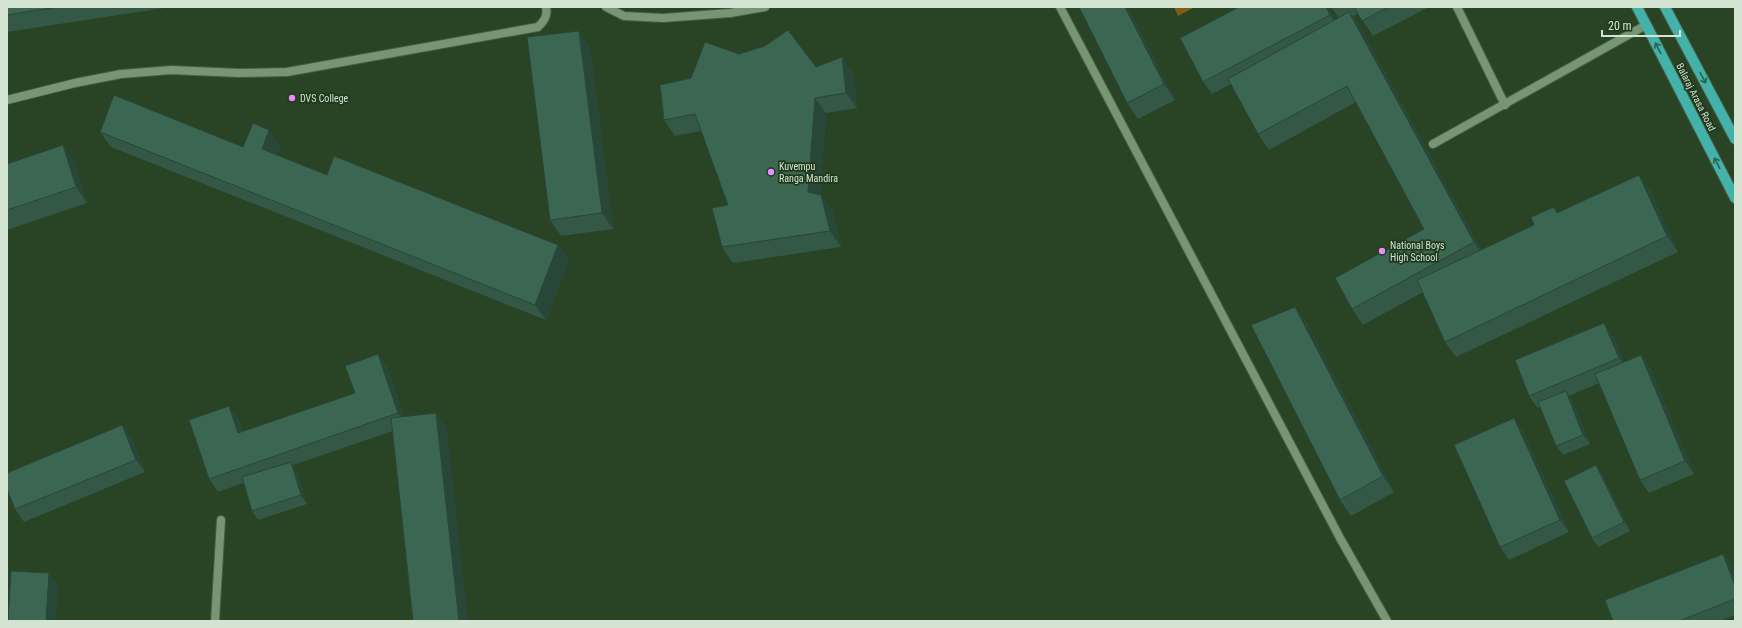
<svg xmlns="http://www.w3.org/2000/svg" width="1742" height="628" viewBox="0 0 1742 628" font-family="'Roboto Condensed',sans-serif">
  <rect width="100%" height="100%" fill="#294325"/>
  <polygon fill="#7e5d15" points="1174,7 1195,7 1178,16"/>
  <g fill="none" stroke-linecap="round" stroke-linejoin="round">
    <defs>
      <g id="service">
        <polyline points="606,7 624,16 663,18 730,13 765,7"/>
        <polyline points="1060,7 1340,538 1387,621"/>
        <polyline points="1457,7 1505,105"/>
        <path d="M7,100L75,83L121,74L171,70L239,73L287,72L538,27C544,21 548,16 546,7"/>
        <polyline points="1433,144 1646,25"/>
        <polyline points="215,621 221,520"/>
      </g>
      <g id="primary">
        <polyline points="1637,7 1735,198"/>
        <polyline points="1665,7 1735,139"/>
      </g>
    </defs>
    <use href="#service" stroke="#475d44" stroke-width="10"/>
    <use href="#primary" stroke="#475d44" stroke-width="12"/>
    <use href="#service" stroke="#779573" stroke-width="8"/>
    <use href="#primary" stroke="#42b2ab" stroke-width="10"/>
  </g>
  <g fill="#335846">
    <polygon points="7,7 171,7 7,32"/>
    <polygon points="1128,7 1175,100 1138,119 1127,103"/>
    <polygon points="1239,7 1328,7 1335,20 1339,18 1331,7 1429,7 1373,36 1358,14 1353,16 1360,27 1481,250 1558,213 1650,190 1678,252 1456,357 1445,342 1423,292 1363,325 1352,309 1424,229 1356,102 1269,150 1258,134 1231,84 1212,94 1203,82"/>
    <polygon points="590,46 613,229 561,236 550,220"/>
    <polygon points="739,54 853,73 857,108 826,113 820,194 821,195 832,210 841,247 733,263 722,247 728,205 701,131 675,136 664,120 691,78"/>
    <polygon points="100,132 243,147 280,146 277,155 327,175 558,245 569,261 546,320 111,147"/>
    <polygon points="74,161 87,203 7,230 7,164"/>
    <polygon points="1306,322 1394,492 1351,516 1340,500"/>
    <polygon points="1613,336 1624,362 1650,367 1694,474 1649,493 1640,480 1599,383 1569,396 1572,400 1590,444 1563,455 1556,446 1540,407 1538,408 1529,396"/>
    <polygon points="378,354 387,367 404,417 447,429 393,431 293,465 297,471 307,504 258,520 252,511 243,483 218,492 209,479 238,419 243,432 355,393"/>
    <polygon points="122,425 131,438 145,472 24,522 15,509"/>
    <polygon points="1522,430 1569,532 1509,560 1500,547"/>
    <polygon points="1602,474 1630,531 1598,547 1592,538"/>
    <polygon points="1723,554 1732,566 1735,575 1735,615 1720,621 1613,621"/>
  </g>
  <g fill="#294739">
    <polygon points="1125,7 1128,7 1175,100 1164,84"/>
    <polygon points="1326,7 1328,7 1339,28 1330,15"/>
    <polygon points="1349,12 1360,27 1485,258 1474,242"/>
    <polygon points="579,31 590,46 613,229 602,213"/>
    <polygon points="842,57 853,73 857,108 846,93"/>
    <polygon points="815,98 826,113 819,208 808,192"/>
    <polygon points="269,130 280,146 273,165 262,149"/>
    <polygon points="63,145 74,161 87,203 76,187"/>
    <polygon points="1639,175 1650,190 1678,252 1667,236"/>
    <polygon points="821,195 832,210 841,247 830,231"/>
    <polygon points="558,245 569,261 546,320 535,305"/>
    <polygon points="1295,307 1306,322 1394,492 1383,476"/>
    <polygon points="1604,323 1613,336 1628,371 1619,358"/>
    <polygon points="378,354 387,367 407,426 398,413"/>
    <polygon points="1641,355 1650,367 1694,474 1685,461"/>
    <polygon points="1566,391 1572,400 1590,444 1583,435"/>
    <polygon points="229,406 238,419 247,446 238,433"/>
    <polygon points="436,413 447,429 468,621 459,621"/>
    <polygon points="1514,418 1522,430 1569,532 1560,520"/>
    <polygon points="122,425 131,438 145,472 136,460"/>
    <polygon points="291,462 297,471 307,504 301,495"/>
    <polygon points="1596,465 1602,474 1630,531 1624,522"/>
    <polygon points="1723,554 1732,566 1735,575 1735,586"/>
    <polygon points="49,573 58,586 56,621 46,621"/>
  </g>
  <g fill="#3b6651" stroke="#294739">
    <polygon points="7,7 57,7 7,15"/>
    <polygon points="1079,7 1125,7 1164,84 1127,103"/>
    <polygon points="1239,7 1326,7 1330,15 1203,82 1180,38"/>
    <polygon points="1354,7 1388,7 1362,21"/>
    <polygon points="1349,12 1474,242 1352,309 1335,278 1424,229 1347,86 1258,134 1228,79"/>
    <polygon points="788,30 816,67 842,57 846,93 815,98 808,192 821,195 830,231 722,247 712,208 728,205 695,114 664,120 660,85 691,78 705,42 739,54 765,46"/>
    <polygon points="579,31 602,213 550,220 527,37"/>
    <polygon points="114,95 243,147 253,123 269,130 262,149 327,175 334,156 558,245 535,305 100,132"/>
    <polygon points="63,145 76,187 7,210 7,164"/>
    <polygon points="1639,175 1667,236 1445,342 1417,280 1534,225 1531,217 1554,207 1557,213"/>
    <polygon points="1295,307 1383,476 1340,500 1251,325"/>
    <polygon points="1604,323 1619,358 1529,396 1515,360"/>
    <polygon points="378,354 398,413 209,479 189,420 229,406 238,433 355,393 345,366"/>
    <polygon points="1641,355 1685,461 1640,480 1595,374"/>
    <polygon points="1566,391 1583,435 1556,446 1538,402"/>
    <polygon points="436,413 459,621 413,621 391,418"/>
    <polygon points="1514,418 1560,520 1500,547 1454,445"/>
    <polygon points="122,425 136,460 15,509 7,489 7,473"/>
    <polygon points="291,462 301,495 252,511 242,477"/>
    <polygon points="1596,465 1624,522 1592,538 1564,481"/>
    <polygon points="1723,554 1735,586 1735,599 1679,621 1613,621 1605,600"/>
    <polygon points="11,571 49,573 46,621 8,621"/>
  </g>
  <defs><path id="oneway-shaft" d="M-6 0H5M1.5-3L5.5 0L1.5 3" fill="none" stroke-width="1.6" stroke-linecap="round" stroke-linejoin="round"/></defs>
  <g stroke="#2b634d">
    <use href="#oneway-shaft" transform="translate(1658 48) rotate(-117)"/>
    <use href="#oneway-shaft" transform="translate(1703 78) rotate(62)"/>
    <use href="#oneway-shaft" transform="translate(1717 163) rotate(-117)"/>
  </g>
  <g fill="#eb8cfb" stroke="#1e391b" stroke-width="1.5">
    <circle cx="292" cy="98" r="4"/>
    <circle cx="771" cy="172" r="4"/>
    <circle cx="1382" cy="251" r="4"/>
  </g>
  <g text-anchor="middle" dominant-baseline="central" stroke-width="3.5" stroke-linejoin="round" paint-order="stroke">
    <g font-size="10" fill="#d4e4d2" stroke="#1e391b">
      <text transform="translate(1696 97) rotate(63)">Balaraj Arasa Road</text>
    </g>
    <g font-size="10" fill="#d4e4d2" stroke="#1e391b" text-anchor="start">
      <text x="300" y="98">DVS College</text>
      <text x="779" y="166">Kuvempu<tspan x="779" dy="12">Ranga Mandira</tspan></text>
      <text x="1390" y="245">National Boys<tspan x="1390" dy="12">High School</tspan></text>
    </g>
  </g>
  <rect width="1742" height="628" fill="none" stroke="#d4e4d2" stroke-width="16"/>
  <path d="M1602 30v6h78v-6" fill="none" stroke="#d4e4d2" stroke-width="2"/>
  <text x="1608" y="30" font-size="12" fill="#d4e4d2" stroke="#1e391b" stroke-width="3" paint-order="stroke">20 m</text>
</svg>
